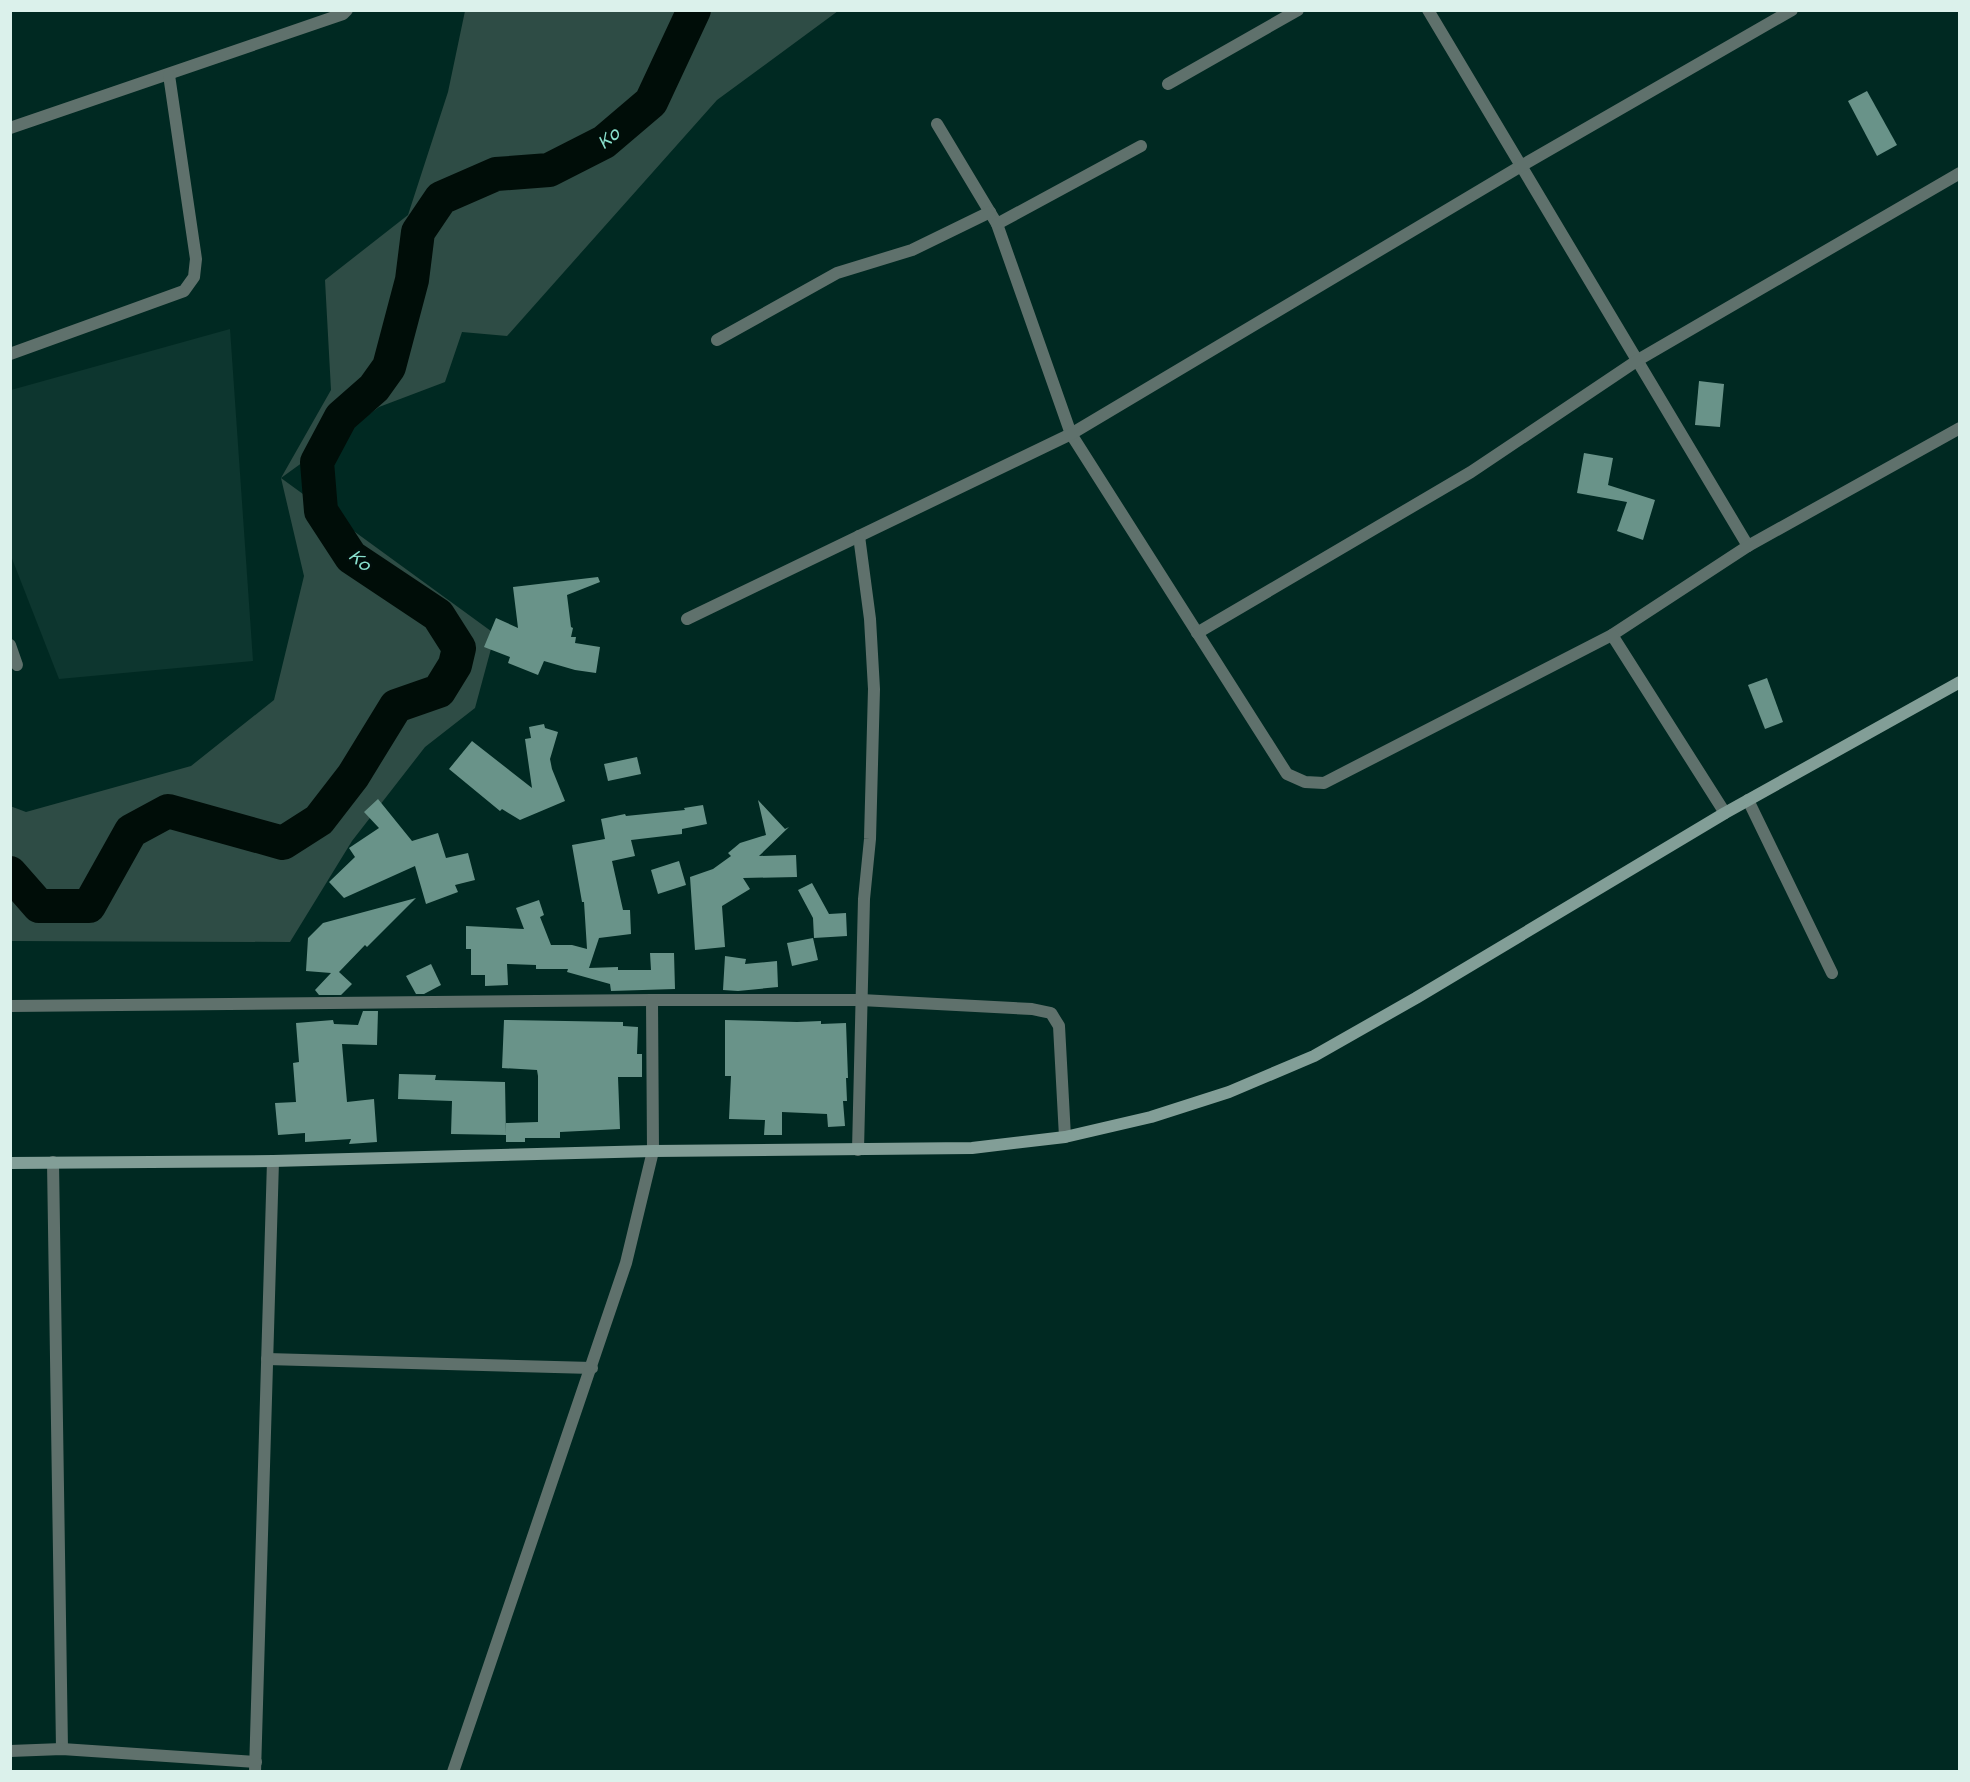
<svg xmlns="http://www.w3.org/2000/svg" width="1970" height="1782" viewBox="0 0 1970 1782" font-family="'Varela Round',sans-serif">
  <rect width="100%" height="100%" fill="#002922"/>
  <polygon fill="#0d362f" points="230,329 253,661 59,679 11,556 11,390"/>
  <polygon fill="#2e4c45" points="465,11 838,11 717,100 507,336 462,332 445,382 379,407 281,478 495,634 475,708 425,747 352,841 290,942 11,941 10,806 26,812 191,766 274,700 304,576 281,478 331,390 325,280 408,215 448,92"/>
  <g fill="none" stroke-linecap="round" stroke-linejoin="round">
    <path stroke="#000d08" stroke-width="34" id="s1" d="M10,873L39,906H89L131,831L168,811L283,843L319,820L353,776L396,706L439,691L455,665L459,648L438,615L351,557L321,511L317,462L341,417L374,388L389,367L412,280L418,232L441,198L496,174L549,170L604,142L651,102L694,10"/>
  </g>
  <g fill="#699389">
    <polygon points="1867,91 1897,145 1877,156 1848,101"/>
    <polygon points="1699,381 1724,384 1720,427 1695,425"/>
    <polygon points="1584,453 1613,458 1608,485 1655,500 1643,540 1617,531 1627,502 1577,493"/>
    <polygon points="598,577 600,582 567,595 571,627 573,628 571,637 576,637 575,643 600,647 596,673 575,670 544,661 538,675 508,663 510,657 484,647 496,618 518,628 513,587"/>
    <polygon points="1767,678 1783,722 1765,729 1748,685"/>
    <polygon points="544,724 545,728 558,732 550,759 552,769 565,801 520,820 502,809 500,811 449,769 472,741 532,788 525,739 531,738 529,727"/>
    <polygon points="637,757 641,774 608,781 604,764"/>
    <polygon points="378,799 412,841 438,833 446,858 468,853 475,880 455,885 458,892 426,904 415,866 344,898 329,882 355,857 349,848 379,828 364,812"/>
    <polygon points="758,800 785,829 789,827 759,856 796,855 797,877 743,878 750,889 722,906 725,947 695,950 690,877 713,869 731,856 728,853 740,843 766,835"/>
    <polygon points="703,805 707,824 682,829 682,834 631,840 635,856 612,861 623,910 630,910 631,934 599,938 589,968 618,967 618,970 651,970 650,953 674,953 675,989 611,991 610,984 567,972 568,969 536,969 536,965 507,964 508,985 485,986 485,975 471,975 471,949 466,949 466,926 524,929 516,908 539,900 544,915 540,917 551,945 572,945 587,949 584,902 582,902 572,845 605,839 601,819 625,814 626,816 685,810 684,808"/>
    <polygon points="679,861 686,885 658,894 651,870"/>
    <polygon points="812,883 829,914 846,913 847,936 814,938 813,918 798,890"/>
    <polygon points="416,898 367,947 365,945 339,972 352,984 341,995 319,995 315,990 331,973 306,971 308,938 323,923"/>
    <polygon points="813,938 818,960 792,966 787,943"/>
    <polygon points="725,956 746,959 745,964 777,961 778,987 738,991 723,990"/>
    <polygon points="431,964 441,985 424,994 416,994 406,976"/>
    <polygon points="363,1011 378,1011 377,1045 342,1044 347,1102 374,1099 377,1142 349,1144 351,1139 305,1142 305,1133 278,1135 275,1103 296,1102 293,1063 299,1062 296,1023 333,1020 334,1024 358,1025"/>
    <polygon points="504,1020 623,1022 623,1026 638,1027 637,1054 642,1054 642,1077 618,1077 620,1129 560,1132 560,1138 525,1138 525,1142 506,1142 506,1123 538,1122 538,1076 537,1070 502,1068"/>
    <polygon points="725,1020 797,1022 821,1021 821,1024 846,1023 848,1078 846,1078 847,1101 843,1101 845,1126 828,1127 827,1114 782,1112 782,1135 764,1135 765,1120 729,1119 731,1076 725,1076"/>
    <polygon points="399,1074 436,1075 435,1080 505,1082 506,1135 451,1134 452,1101 398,1099"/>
  </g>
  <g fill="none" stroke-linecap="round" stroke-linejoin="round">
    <g stroke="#5f716c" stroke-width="12">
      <polyline points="1428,10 1748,546"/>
      <polyline points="1168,84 1298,10"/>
      <polyline points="937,124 997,224 1071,434 1287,774 1305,782 1324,783 1612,635 1748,546 1960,428"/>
      <polyline points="10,128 343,14 347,10"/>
      <polyline points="997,224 1141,146"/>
      <polyline points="717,340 837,273 912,250 990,212"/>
      <polyline points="10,354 184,291 194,277 196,259 169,75"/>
      <polyline points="687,619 1071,434 1521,166 1792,10"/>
      <polyline points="1197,633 1471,472 1638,360 1960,173"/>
      <polyline points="1612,635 1725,813"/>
      <polyline points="10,645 17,665"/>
      <polyline points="1748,800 1832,973"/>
      <polyline points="10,1006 652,1000 861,1000 1032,1009 1051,1013 1059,1026 1065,1137"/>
      <polyline points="858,1150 864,899 870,839 874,689 870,619 859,536"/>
      <polyline points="53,1162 62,1749"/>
      <polyline points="267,1359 592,1368"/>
      <polyline points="10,1751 62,1749 256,1762"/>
      <polyline points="255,1772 273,1161"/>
      <polyline points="453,1772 626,1263 653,1151 652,1000"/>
    </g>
    <polyline stroke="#829e97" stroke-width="12" points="10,1163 273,1161 653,1151 972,1148 1065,1137 1151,1117 1229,1092 1314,1056 1416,998 1725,813 1960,682"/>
  </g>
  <g text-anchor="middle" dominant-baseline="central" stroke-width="6" stroke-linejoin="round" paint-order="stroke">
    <g font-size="18" font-style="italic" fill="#88dfcc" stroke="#010e0b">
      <text stroke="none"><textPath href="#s1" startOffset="1344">Ko</textPath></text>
      <text transform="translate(360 560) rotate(40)">Ko</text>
    </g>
  </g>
  <rect width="1970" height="1782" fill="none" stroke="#dbf1eb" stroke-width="24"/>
</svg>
